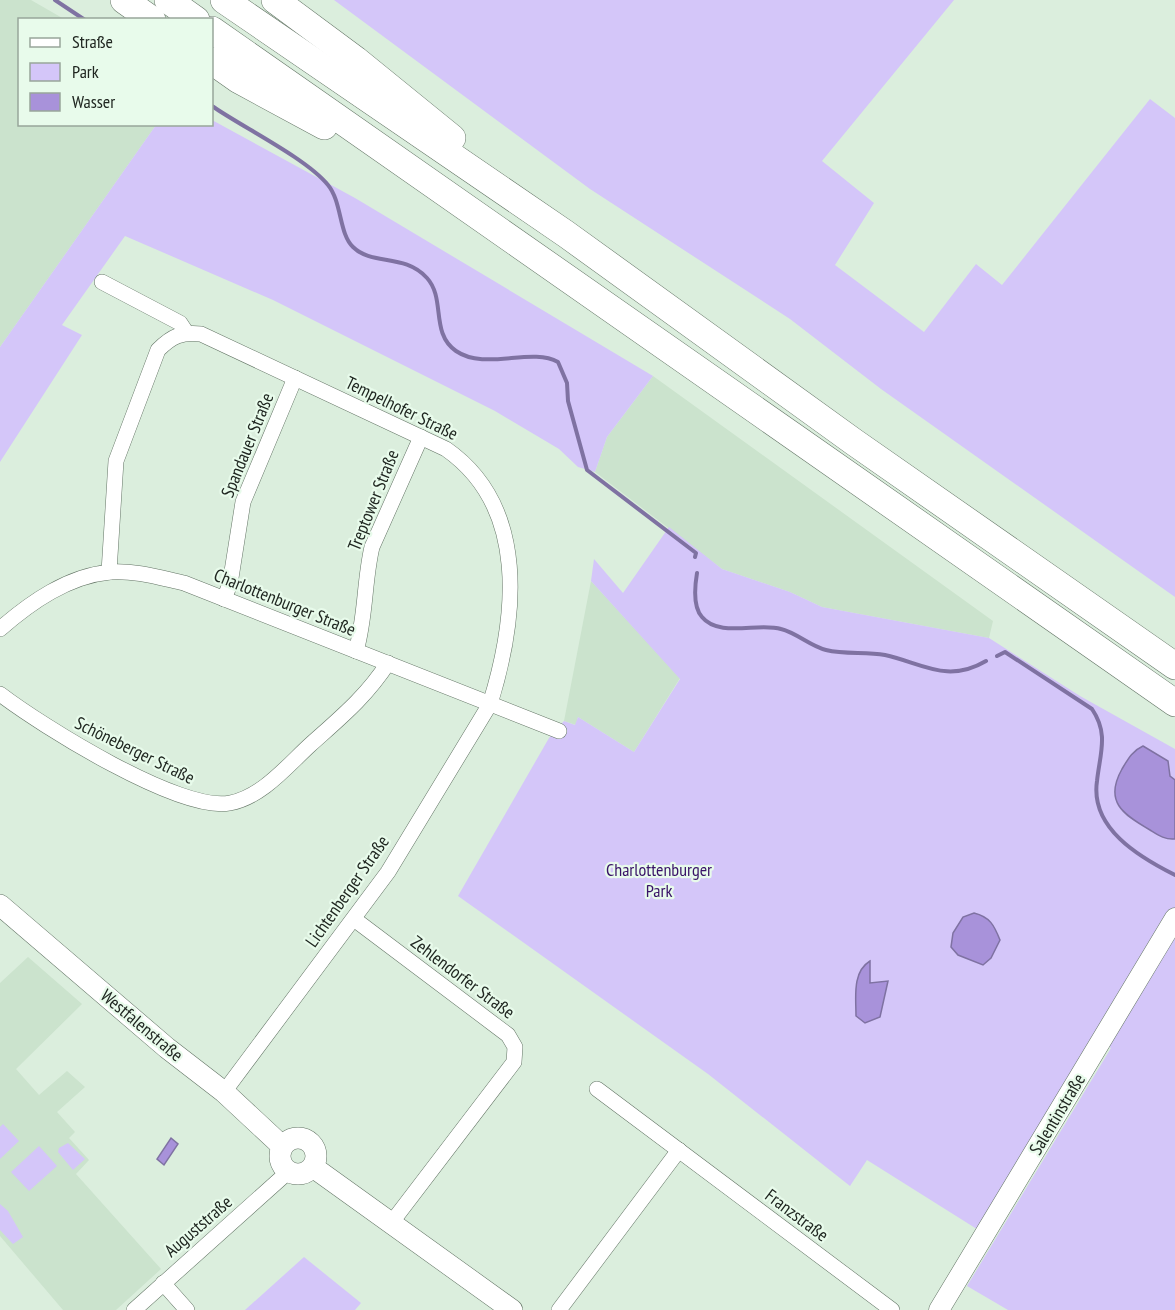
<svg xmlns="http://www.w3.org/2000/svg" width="1175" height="1310" viewBox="0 0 1175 1310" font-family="'PT Sans Narrow',sans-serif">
  <rect width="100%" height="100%" fill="#dbeedd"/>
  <g fill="#cbe3cd">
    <polygon points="0,0 31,0 64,19 20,20 20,124 156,125 0,347"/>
    <polygon points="653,376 993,621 989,638 822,607 790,592 722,569 595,472 607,437"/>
    <polygon points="591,581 680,678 634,752 578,717 576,725 564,721"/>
    <polygon points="28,957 82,1004 16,1069 39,1095 67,1071 85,1087 57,1112 75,1132 69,1138 89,1160 76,1174 161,1269 116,1310 63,1310 0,1236 0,983"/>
  </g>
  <g fill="#d4c6f9">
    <polygon points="334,0 954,0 822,161 874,203 835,265 924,332 976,264 1002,285 1150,99 1175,118 1175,597 881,389 790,319 590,189"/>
    <polygon points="212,120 355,198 653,376 607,437 595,472 578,467 559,449 495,411 273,300 125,236 62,325 82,335 0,462 0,347 156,125 212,124"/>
    <polygon points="669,527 722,569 790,592 822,607 989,638 1080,696 1175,749 1175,1310 1008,1310 967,1286 1111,1048 1096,1038 980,1231 867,1160 850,1186 708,1074 458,896 549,738 564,721 575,725 578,717 634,752 680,679 591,581 594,559 623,593"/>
    <polygon points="3,1124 19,1141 0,1159 0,1127"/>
    <polygon points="68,1143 85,1159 73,1170 58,1152 59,1148"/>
    <polygon points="39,1146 57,1166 29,1191 11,1172"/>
    <polygon points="0,1204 8,1211 23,1237 13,1244 0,1230"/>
    <polygon points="304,1257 361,1303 355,1310 245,1310"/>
  </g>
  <g fill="#a892da" stroke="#7f72a2" stroke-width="1.5">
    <path d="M1143,746L1168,761L1170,776L1175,780V839C1165,840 1158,835 1150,830C1122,814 1104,801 1122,769C1128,759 1132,751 1143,746Z"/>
    <path d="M974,913C990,917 994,925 1000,940L991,958L983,965L958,955L951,947L953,933L963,917Z"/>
    <path d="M870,961V983L888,981L880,1017L865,1023L856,1016C856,997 852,972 870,961Z"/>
    <polygon points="171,1138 178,1144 164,1165 157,1159"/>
  </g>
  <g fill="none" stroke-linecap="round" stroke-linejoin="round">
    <g stroke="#7f72a2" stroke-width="4">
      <polyline points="55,0 85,20"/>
      <path d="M212,106C242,127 306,158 328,185C342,202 339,234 353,247C372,266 404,253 427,278C446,299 430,333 456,351C485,371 531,347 558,362L567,383L568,401L587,470L696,553L695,557"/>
      <path d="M697,573C695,585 693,607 702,617C719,638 759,622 781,629C797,633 810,646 826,650C846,655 866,651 885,655C922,663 947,684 986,661"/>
      <path d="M997,656L1005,652L1092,709C1109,734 1100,753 1097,781C1090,828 1139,857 1175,875"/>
    </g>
    <defs>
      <g id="minor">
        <polyline points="102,282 180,323 186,332"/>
        <path d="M109,572L116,461L158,350C172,336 181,332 201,334L446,449C529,507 517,617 490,704L388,872L224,1092"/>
        <polyline points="224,599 230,584 243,502 295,378"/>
        <path d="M0,629C31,602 68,576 110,572C134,570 161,578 184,583L559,731"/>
        <path d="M356,651C366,616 364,581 372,547L421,437"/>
        <path d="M0,694C42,726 181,813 230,803C262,797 287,766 310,745C340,718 366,697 388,663"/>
        <polyline points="354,919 508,1035 515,1047 514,1062 392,1222"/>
        <polyline points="597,1089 892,1310"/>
        <polyline points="163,1283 187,1310"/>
        <polyline points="134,1310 288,1172"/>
        <polyline points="559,1310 679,1150"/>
      </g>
      <polyline id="tertiary" points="939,1310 1175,918"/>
      <g id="secondary">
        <polyline points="0,905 167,1048 224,1092 282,1146"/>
        <circle cx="298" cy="1156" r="18"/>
        <polyline points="313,1167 512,1310"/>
      </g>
      <g id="motorway">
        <polyline points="124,0 152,20"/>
        <polyline points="168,0 196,20"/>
        <polyline points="224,0 566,234 854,442 1175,666"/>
        <polyline points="275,0 356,60 452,138"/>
        <polyline points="212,30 1175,703"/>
        <polyline points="212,61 239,80 324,126"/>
      </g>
    </defs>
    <use href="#minor" stroke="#637465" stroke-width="16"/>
    <use href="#tertiary" stroke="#637465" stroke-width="21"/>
    <use href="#secondary" stroke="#637465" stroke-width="22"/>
    <use href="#motorway" stroke="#637465" stroke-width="28"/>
    <use href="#minor" stroke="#fff" stroke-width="15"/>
    <use href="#tertiary" stroke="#fff" stroke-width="20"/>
    <use href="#secondary" stroke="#fff" stroke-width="21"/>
    <use href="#motorway" stroke="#fff" stroke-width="27"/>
  </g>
  <g text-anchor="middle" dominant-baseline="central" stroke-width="4.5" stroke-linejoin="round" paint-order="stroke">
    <g font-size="18" fill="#202721" stroke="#e8fbeb">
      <text transform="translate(402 408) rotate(26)">Tempelhofer Straße</text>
      <text transform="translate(247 445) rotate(-68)">Spandauer Straße</text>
      <text transform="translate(373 500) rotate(-68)">Treptower Straße</text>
      <text transform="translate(285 602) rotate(22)">Charlottenburger Straße</text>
      <text transform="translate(135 750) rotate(26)">Schöneberger Straße</text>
      <text transform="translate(347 891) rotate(-55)">Lichtenberger Straße</text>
      <text transform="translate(463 977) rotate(37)">Zehlendorfer Straße</text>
      <text transform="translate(142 1025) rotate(40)">Westfalenstraße</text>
      <text transform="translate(1057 1114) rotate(-59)">Salentinstraße</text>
      <text transform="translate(797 1215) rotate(37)">Franzstraße</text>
      <text transform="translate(198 1226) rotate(-41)">Auguststraße</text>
    </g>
    <g font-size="18" fill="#381267" stroke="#e8fbeb">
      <text x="659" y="869">Charlottenburger<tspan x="659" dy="21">Park</tspan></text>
    </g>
  </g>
  <rect x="18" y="18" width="195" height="108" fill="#e8fbeb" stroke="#98a69a" stroke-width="1.5"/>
  <rect x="30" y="38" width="30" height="9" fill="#ffffff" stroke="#98a69a" stroke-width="1.5"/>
  <text x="72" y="48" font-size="18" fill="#202721">Straße</text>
  <rect x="30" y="63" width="30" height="18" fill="#d4c6f9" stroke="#98a69a" stroke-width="1.5"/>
  <text x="72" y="78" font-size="18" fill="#202721">Park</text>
  <rect x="30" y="93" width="30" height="18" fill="#a892da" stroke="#98a69a" stroke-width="1.5"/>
  <text x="72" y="108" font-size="18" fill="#202721">Wasser</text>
</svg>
